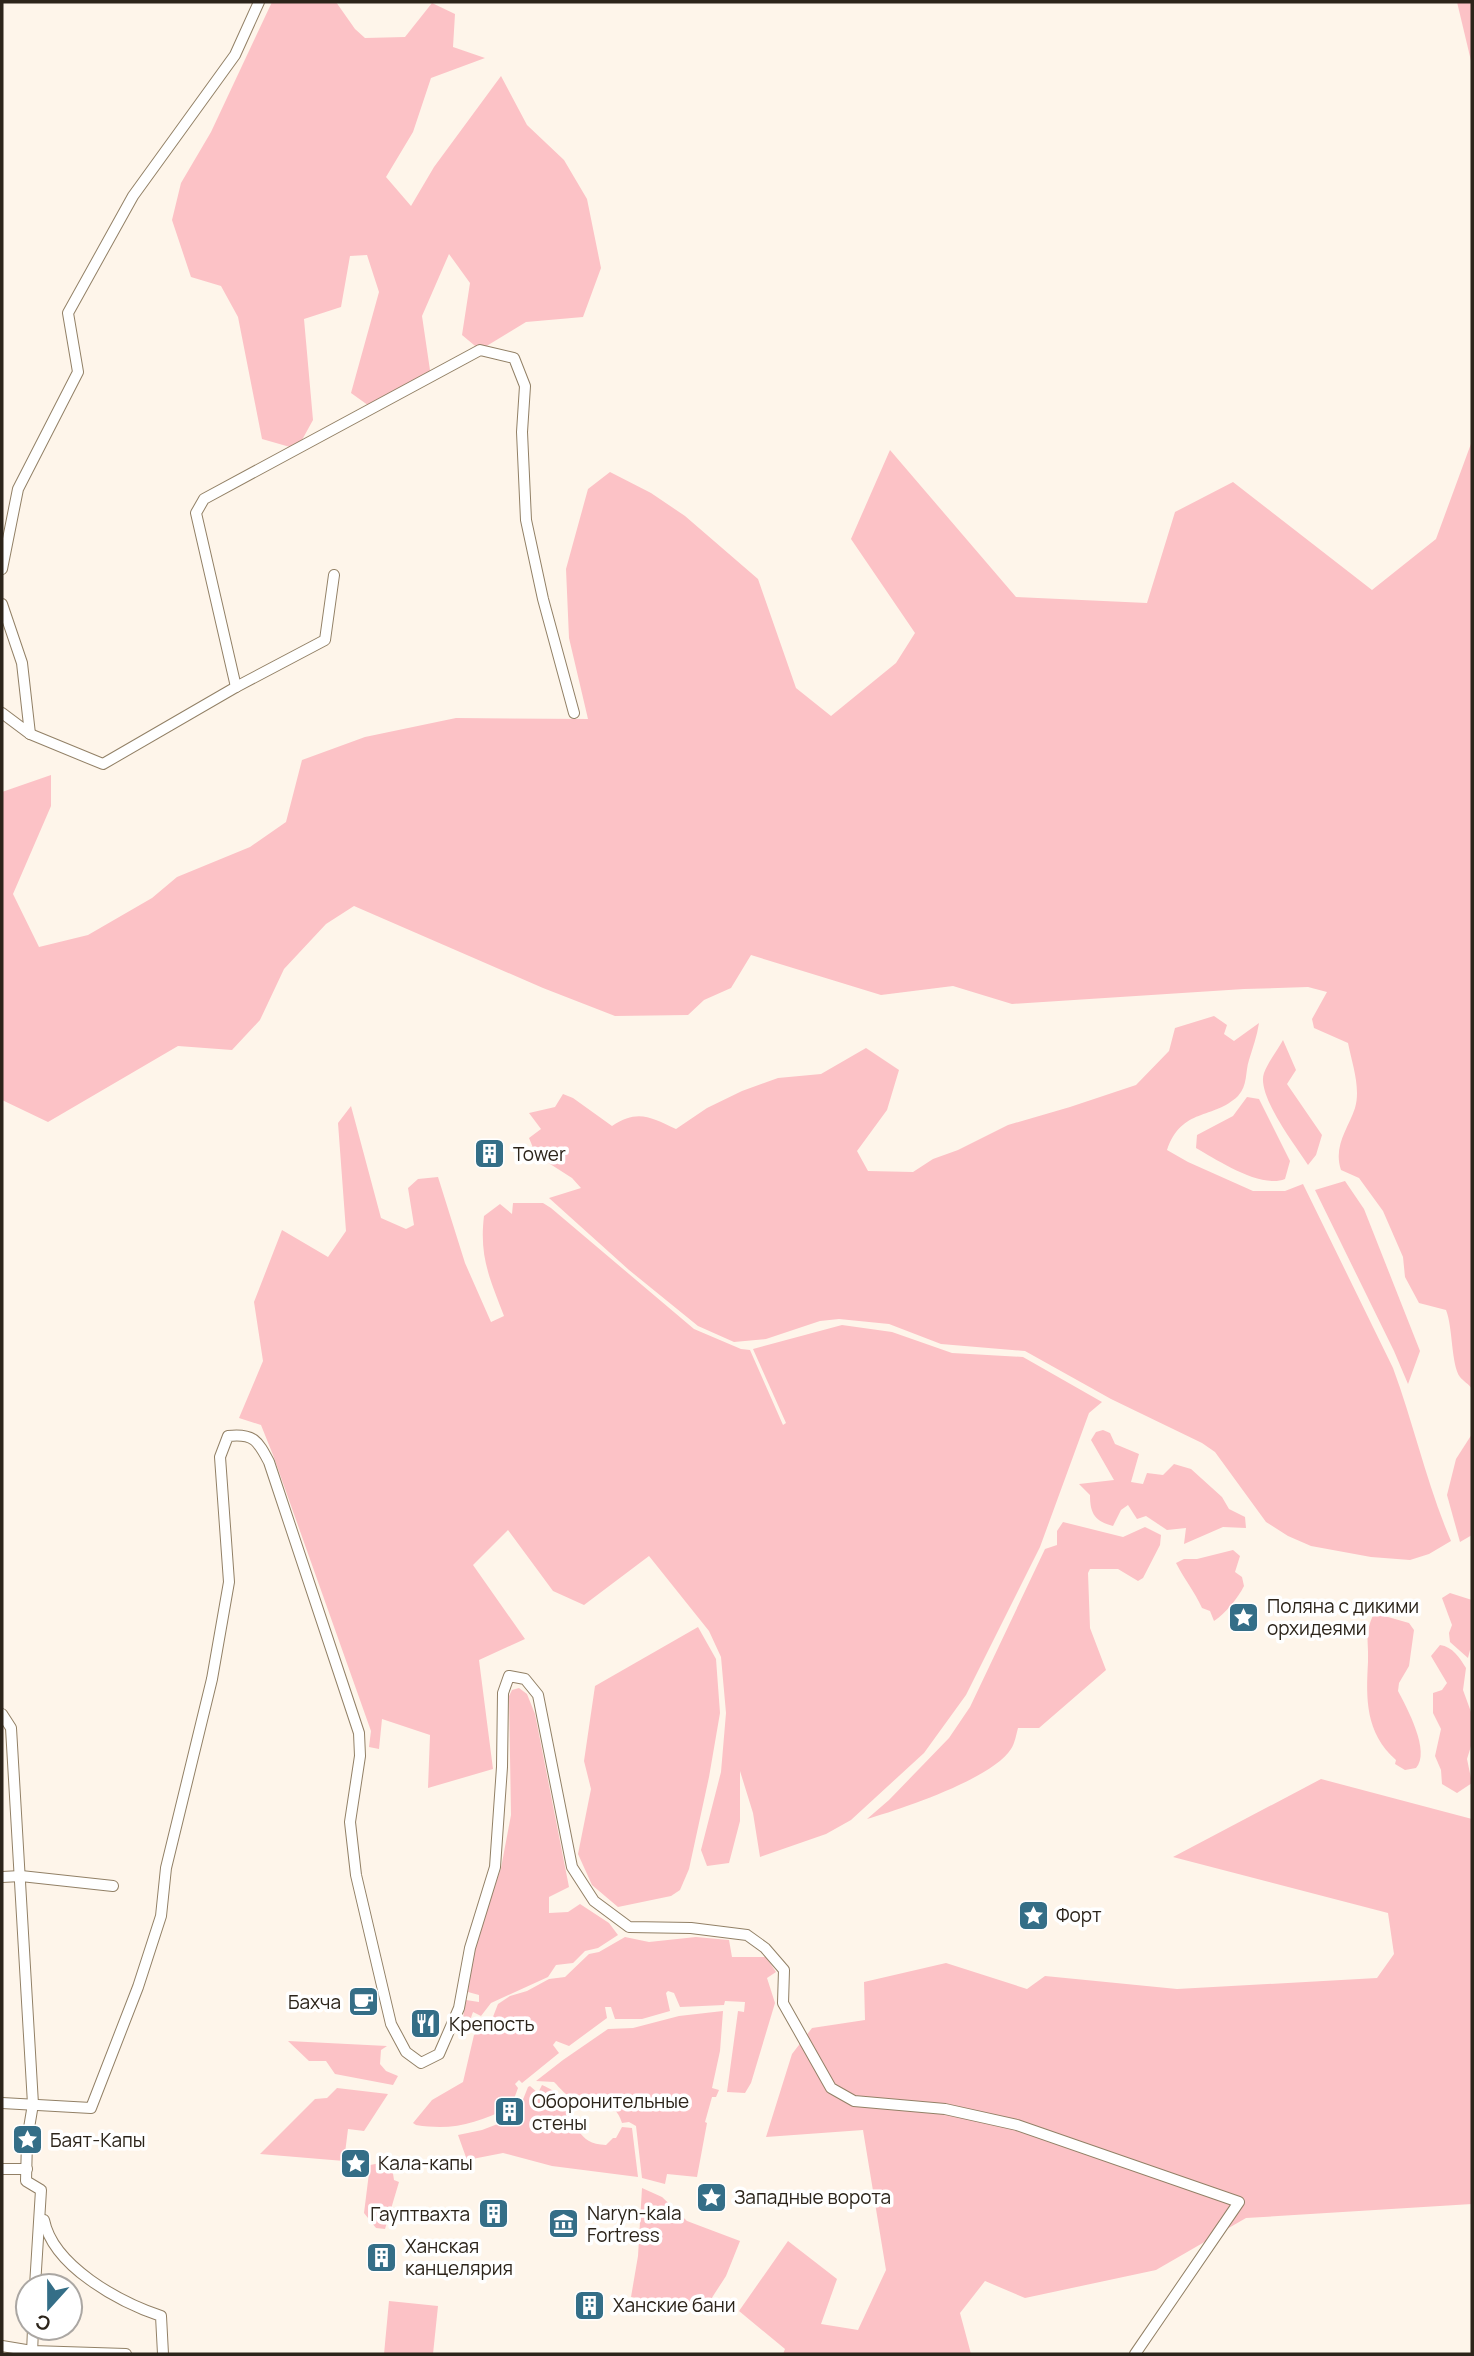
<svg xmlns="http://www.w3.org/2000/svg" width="1474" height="2356" viewBox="0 0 1474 2356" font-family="Manrope,sans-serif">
  <rect width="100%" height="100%" fill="#fef5ea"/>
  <g fill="#fcc2c6">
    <polygon points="272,2 336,2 355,29 365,38 405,37 432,3 455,14 453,47 485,58 431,78 413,132 386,177 411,206 434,167 501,76 527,125 564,160 587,199 601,268 583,317 526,322 480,350 462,335 470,283 449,254 422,316 431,377 372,408 351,393 379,292 367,255 350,256 341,307 304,319 313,420 297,449 262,439 238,317 221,286 191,277 172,220 181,183 211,132"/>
    <polygon points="1457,2 1472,2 1472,65"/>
    <path d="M1472,441V1389C1469,1384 1463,1381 1460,1377C1451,1365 1453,1327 1446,1310L1419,1303L1405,1277L1403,1257L1383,1211L1359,1178L1341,1170C1333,1146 1348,1129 1355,1108C1361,1088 1352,1063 1348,1043L1314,1028L1312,1019L1327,992L1308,987L1244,989L1012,1004L953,986L881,995L751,955L731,988L704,1000L688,1015L615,1016L543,988L354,906L326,924L284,969L260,1020L232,1050L178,1046L48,1122L2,1100V792L51,775V806L13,894L39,947L88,935L152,898L177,877L250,847L286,822L302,760L365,737L456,718L588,719L569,638L566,569L588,489L610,472L651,493L685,516L758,579L796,688L831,716L896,663L915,633L851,539L890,450L1016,597L1147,603L1175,512L1233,482L1372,590L1436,539Z"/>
    <path d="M1214,1016L1227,1025L1224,1034L1234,1041L1259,1023C1257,1036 1253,1047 1249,1060C1245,1072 1248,1085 1238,1096C1213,1120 1182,1107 1167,1150L1188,1162L1253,1191H1285L1303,1184L1393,1368C1414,1425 1427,1485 1451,1541L1429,1554L1410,1560L1371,1557L1311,1546L1288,1536L1266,1522L1215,1452L1202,1443L1111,1399L1025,1351L941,1344L889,1324L839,1319L820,1321L766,1339L734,1342L698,1326L629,1270L549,1198L581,1188L572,1178L536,1155L529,1138L541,1129L529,1113L555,1107L563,1094L573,1098L612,1126C638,1109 650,1117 676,1129L707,1108L742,1091L778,1078L821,1074L866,1048L899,1070L887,1110L857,1151L868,1171L913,1172L933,1159L958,1150L1008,1125L1070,1107L1136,1085L1169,1051L1175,1028Z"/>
    <path d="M1283,1040L1296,1070L1287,1084L1322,1135L1316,1155L1308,1165C1296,1146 1256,1095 1264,1073C1268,1062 1277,1051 1283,1040Z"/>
    <path d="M1247,1097L1259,1099L1290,1161L1285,1179C1261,1189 1217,1160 1196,1148L1197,1135L1233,1116Z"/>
    <path d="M351,1106L381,1218L406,1229L414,1225L408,1188L418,1179L438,1177L465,1263L491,1322L504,1316C490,1279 479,1257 484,1216L500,1204L512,1214L513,1203H543L551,1208L694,1329L741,1349L750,1350L783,1425L786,1423L753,1349L842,1325L892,1332L952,1353L1023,1357L1102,1402L1089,1413L1040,1547L966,1695L924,1753L851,1820L826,1834L760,1857L753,1813L740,1771V1821L729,1863L707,1866L701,1850L721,1772L726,1713L721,1657L709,1631L649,1556L584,1605L553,1591L508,1530L473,1565L525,1639L479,1660L493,1769L428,1788L430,1735L382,1719L379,1749L369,1747L371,1731L273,1455L261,1425L239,1418L263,1361L254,1302L282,1230L328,1257L346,1231L338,1123Z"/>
    <polygon points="1345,1181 1364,1209 1420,1351 1408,1384 1394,1351 1315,1190"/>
    <path d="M1103,1430L1110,1433L1115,1444L1139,1454L1131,1482L1143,1484L1147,1473L1163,1475L1174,1464L1191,1469L1222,1497L1229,1509L1245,1517L1246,1528L1223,1527L1184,1544L1186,1528L1167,1530L1146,1516L1137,1519L1128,1505L1121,1510L1113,1526C1095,1521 1090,1514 1090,1495L1079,1484L1114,1480L1091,1440L1096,1432Z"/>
    <polygon points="1472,1434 1472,1535 1460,1542 1447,1495 1456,1459"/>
    <path d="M1063,1522L1123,1537L1145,1527L1161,1535L1160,1545L1143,1578L1138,1581L1118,1569H1090L1088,1573L1090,1628L1106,1670L1039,1728H1018C1016,1735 1015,1743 1011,1749C992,1779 901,1809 867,1819L889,1800L949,1738L970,1707L1045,1549L1057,1545V1531Z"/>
    <path d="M1233,1550L1240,1556L1235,1572L1242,1577L1244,1586C1238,1598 1225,1614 1214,1621L1210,1611L1202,1608C1195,1592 1184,1579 1176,1563L1184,1559H1197Z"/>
    <polygon points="1450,1593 1472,1600 1472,1650 1470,1650 1468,1658 1450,1642 1449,1633 1452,1625 1442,1598"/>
    <path d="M1374,1613L1409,1623L1414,1630L1409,1666L1399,1683L1398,1691C1407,1708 1431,1752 1416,1768L1405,1770L1395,1764L1396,1760C1365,1733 1366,1698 1368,1662C1369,1640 1364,1635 1374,1613Z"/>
    <polygon points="698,1627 716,1659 720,1713 709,1777 689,1869 680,1890 671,1896 618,1907 592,1885 578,1854 591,1789 584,1761 595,1686"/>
    <path d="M1440,1645C1453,1647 1459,1657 1466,1668L1463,1690L1471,1712V1746L1467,1759L1472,1783L1457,1793L1442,1784L1441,1770L1435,1756L1441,1729L1433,1713V1693L1442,1690L1447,1683L1431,1656Z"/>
    <polygon points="519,1688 527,1694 535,1714 569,1887 549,1897 549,1913 568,1912 580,1904 609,1923 618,1935 598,1948 585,1951 573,1963 556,1965 548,1977 491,2003 481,2016 473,2012 467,2029 464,2029 462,2024 466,2000 479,2002 479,1995 468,1992 474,1948 501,1868 511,1815 509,1696 512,1690"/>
    <polygon points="1321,1779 1472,1819 1472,2204 1246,2218 1156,2270 1025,2298 985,2281 960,2313 971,2354 783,2354 785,2349 739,2311 788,2241 837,2279 821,2324 858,2330 886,2270 863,2130 766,2137 792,2054 812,2028 865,2020 864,1982 946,1963 1027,1989 1045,1976 1177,1989 1377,1978 1394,1954 1388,1913 1173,1857"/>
    <path d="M625,1937L649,1942L696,1937L729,1940L732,1957H766L776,1972L767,1978L775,2003L751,2083L745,2093L727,2092L738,2011L744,2012L745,2002L725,2001L724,2005L680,2007L674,1993L668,1991L666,1993L670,2011L642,2019H615L611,2007H605L607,2018L569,2046L556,2041L553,2045L559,2053L522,2083L519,2080L515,2084L518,2088L511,2107C476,2123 454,2131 416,2125L413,2123L432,2100L463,2082L474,2035L489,2027L498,2004L510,1996L527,1991L549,1979L565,1977L589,1954L599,1952Z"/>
    <path d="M723,2011L720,2051L712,2088L719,2090L716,2097H712L705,2122L707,2123L697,2177L667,2174L665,2184L642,2178L636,2126L629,2122L622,2123C615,2098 593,2106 576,2100C567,2097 560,2088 554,2082L536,2081L563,2060L608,2029L633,2028L679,2016Z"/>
    <polygon points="288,2041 387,2046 381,2050 380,2064 386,2071 398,2076 393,2085 335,2074 326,2061 309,2061"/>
    <path d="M542,2085C551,2089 560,2094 565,2103C577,2122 576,2144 606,2145L613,2138H616L622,2127L632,2128L638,2177L552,2166L503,2153L467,2160L458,2135L482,2130L516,2117L528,2087L530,2086L538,2093Z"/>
    <polygon points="337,2088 388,2094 364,2131 348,2129 344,2161 260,2154 315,2099 327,2098"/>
    <polygon points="391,2161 394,2180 399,2182 385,2229 376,2228 364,2213 370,2165"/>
    <polygon points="642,2188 662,2197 687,2221 740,2241 726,2276 704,2310 631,2297 638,2256"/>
    <polygon points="389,2301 438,2306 433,2354 384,2354"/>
  </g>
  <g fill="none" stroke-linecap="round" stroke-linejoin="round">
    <defs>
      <g id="street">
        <polyline points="2,569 18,489 78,372 68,313 133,196 235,55 259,2"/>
        <polyline points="2,604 22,663 30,734 2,713"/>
        <polyline points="236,687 196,513 204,499 480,350 514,358 525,386 522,432 526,520 543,599 574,713"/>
        <polyline points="30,734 103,764 236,687 325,640 334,575"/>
        <polyline points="2,1714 11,1728 33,2104 27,2140 26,2181 41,2190 35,2286"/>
        <polyline points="2,1877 21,1876 113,1886"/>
        <path d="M2,2103L91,2108L138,1987L161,1916L166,1868L212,1679L229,1582L220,1457L228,1436C254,1433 258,1441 269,1462L359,1733L360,1756L350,1822L356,1875L391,2024L406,2052L421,2063L439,2054L459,2008L470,1948L495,1867L502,1767L503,1693L509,1676L525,1679L538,1695L572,1867L594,1901L629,1927L691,1928L747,1935L765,1948L784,1970L783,2003L831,2088L854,2101L945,2109L1017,2125L1239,2202L1135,2354"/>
        <polyline points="2,2169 27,2169"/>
        <path d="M44,2220C53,2266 119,2302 161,2316L163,2354"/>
        <polyline points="2,2346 32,2351 126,2354"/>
        <polyline points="32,2354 33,2328"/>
      </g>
    </defs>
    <use href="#street" stroke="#928066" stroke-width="12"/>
    <use href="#street" stroke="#fff" stroke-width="10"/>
  </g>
  <defs>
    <symbol id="building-square" viewBox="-11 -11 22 22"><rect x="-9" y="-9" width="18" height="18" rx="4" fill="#346e87" stroke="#fff"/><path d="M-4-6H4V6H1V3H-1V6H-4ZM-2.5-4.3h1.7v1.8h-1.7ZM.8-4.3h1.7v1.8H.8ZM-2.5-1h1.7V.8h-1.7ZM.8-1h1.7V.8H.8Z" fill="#fff"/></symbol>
    <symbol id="sight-square" viewBox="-11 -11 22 22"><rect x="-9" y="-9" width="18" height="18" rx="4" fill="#346e87" stroke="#fff"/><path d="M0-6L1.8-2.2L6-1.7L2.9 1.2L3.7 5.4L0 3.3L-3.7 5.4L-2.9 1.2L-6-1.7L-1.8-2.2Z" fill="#fff"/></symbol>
    <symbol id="cafe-square" viewBox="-11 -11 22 22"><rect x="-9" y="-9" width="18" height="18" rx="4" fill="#346e87" stroke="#fff"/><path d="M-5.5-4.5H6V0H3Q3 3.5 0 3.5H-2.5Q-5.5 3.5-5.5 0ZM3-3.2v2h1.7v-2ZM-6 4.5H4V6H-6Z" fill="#fff"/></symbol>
    <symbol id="restaurant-square" viewBox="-11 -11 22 22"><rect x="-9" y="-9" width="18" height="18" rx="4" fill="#346e87" stroke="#fff"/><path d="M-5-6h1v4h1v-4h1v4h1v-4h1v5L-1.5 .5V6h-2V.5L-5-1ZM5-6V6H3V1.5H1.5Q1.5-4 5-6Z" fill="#fff"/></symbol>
    <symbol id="museum-square" viewBox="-11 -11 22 22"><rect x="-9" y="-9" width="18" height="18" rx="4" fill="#346e87" stroke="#fff"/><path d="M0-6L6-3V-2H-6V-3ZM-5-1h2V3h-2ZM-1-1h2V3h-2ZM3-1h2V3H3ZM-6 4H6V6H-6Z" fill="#fff"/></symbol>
  </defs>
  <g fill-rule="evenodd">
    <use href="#building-square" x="472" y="1136" width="35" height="35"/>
    <use href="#sight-square" x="1226" y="1600" width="35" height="35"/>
    <use href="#sight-square" x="1016" y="1898" width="35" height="35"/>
    <use href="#cafe-square" x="346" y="1984" width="35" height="35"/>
    <use href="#restaurant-square" x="408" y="2006" width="35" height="35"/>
    <use href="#building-square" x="492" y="2094" width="35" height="35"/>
    <use href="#sight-square" x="10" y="2122" width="35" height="35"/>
    <use href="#sight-square" x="338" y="2146" width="35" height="35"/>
    <use href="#sight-square" x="694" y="2180" width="35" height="35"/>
    <use href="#building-square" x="476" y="2196" width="35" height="35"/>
    <use href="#museum-square" x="546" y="2206" width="35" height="35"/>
    <use href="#building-square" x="364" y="2240" width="35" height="35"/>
    <use href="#building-square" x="572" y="2288" width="35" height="35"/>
  </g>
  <g text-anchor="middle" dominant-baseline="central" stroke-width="7" stroke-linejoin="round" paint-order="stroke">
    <g font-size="19" fill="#2c241a" stroke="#fff" text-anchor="start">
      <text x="513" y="1154">Tower</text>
      <text x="1267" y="1606">Поляна с дикими<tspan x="1267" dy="22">орхидеями</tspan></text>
      <text x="1056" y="1915">Форт</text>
      <text x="341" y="2002" text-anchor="end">Бахча</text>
      <text x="449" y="2024">Крепость</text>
      <text x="532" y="2101">Оборонительные<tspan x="532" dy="22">стены</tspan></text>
      <text x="50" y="2140">Баят-Капы</text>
      <text x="378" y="2163">Кала-капы</text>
      <text x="734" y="2197">Западные ворота</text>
      <text x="587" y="2213">Naryn-kala<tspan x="587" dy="22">Fortress</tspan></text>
      <text x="470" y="2214" text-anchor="end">Гауптвахта</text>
      <text x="405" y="2246">Ханская<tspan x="405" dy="22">канцелярия</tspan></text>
      <text x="613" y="2305">Ханские бани</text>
    </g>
  </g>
  <rect width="1474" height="2356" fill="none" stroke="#2c241a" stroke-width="7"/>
  <g transform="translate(49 2307) rotate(201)"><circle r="33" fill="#ffffff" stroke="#aba7a3" stroke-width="2"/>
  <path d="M0-5L12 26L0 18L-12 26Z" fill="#346e87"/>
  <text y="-10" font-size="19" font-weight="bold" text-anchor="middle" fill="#2c241a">С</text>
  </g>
</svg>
